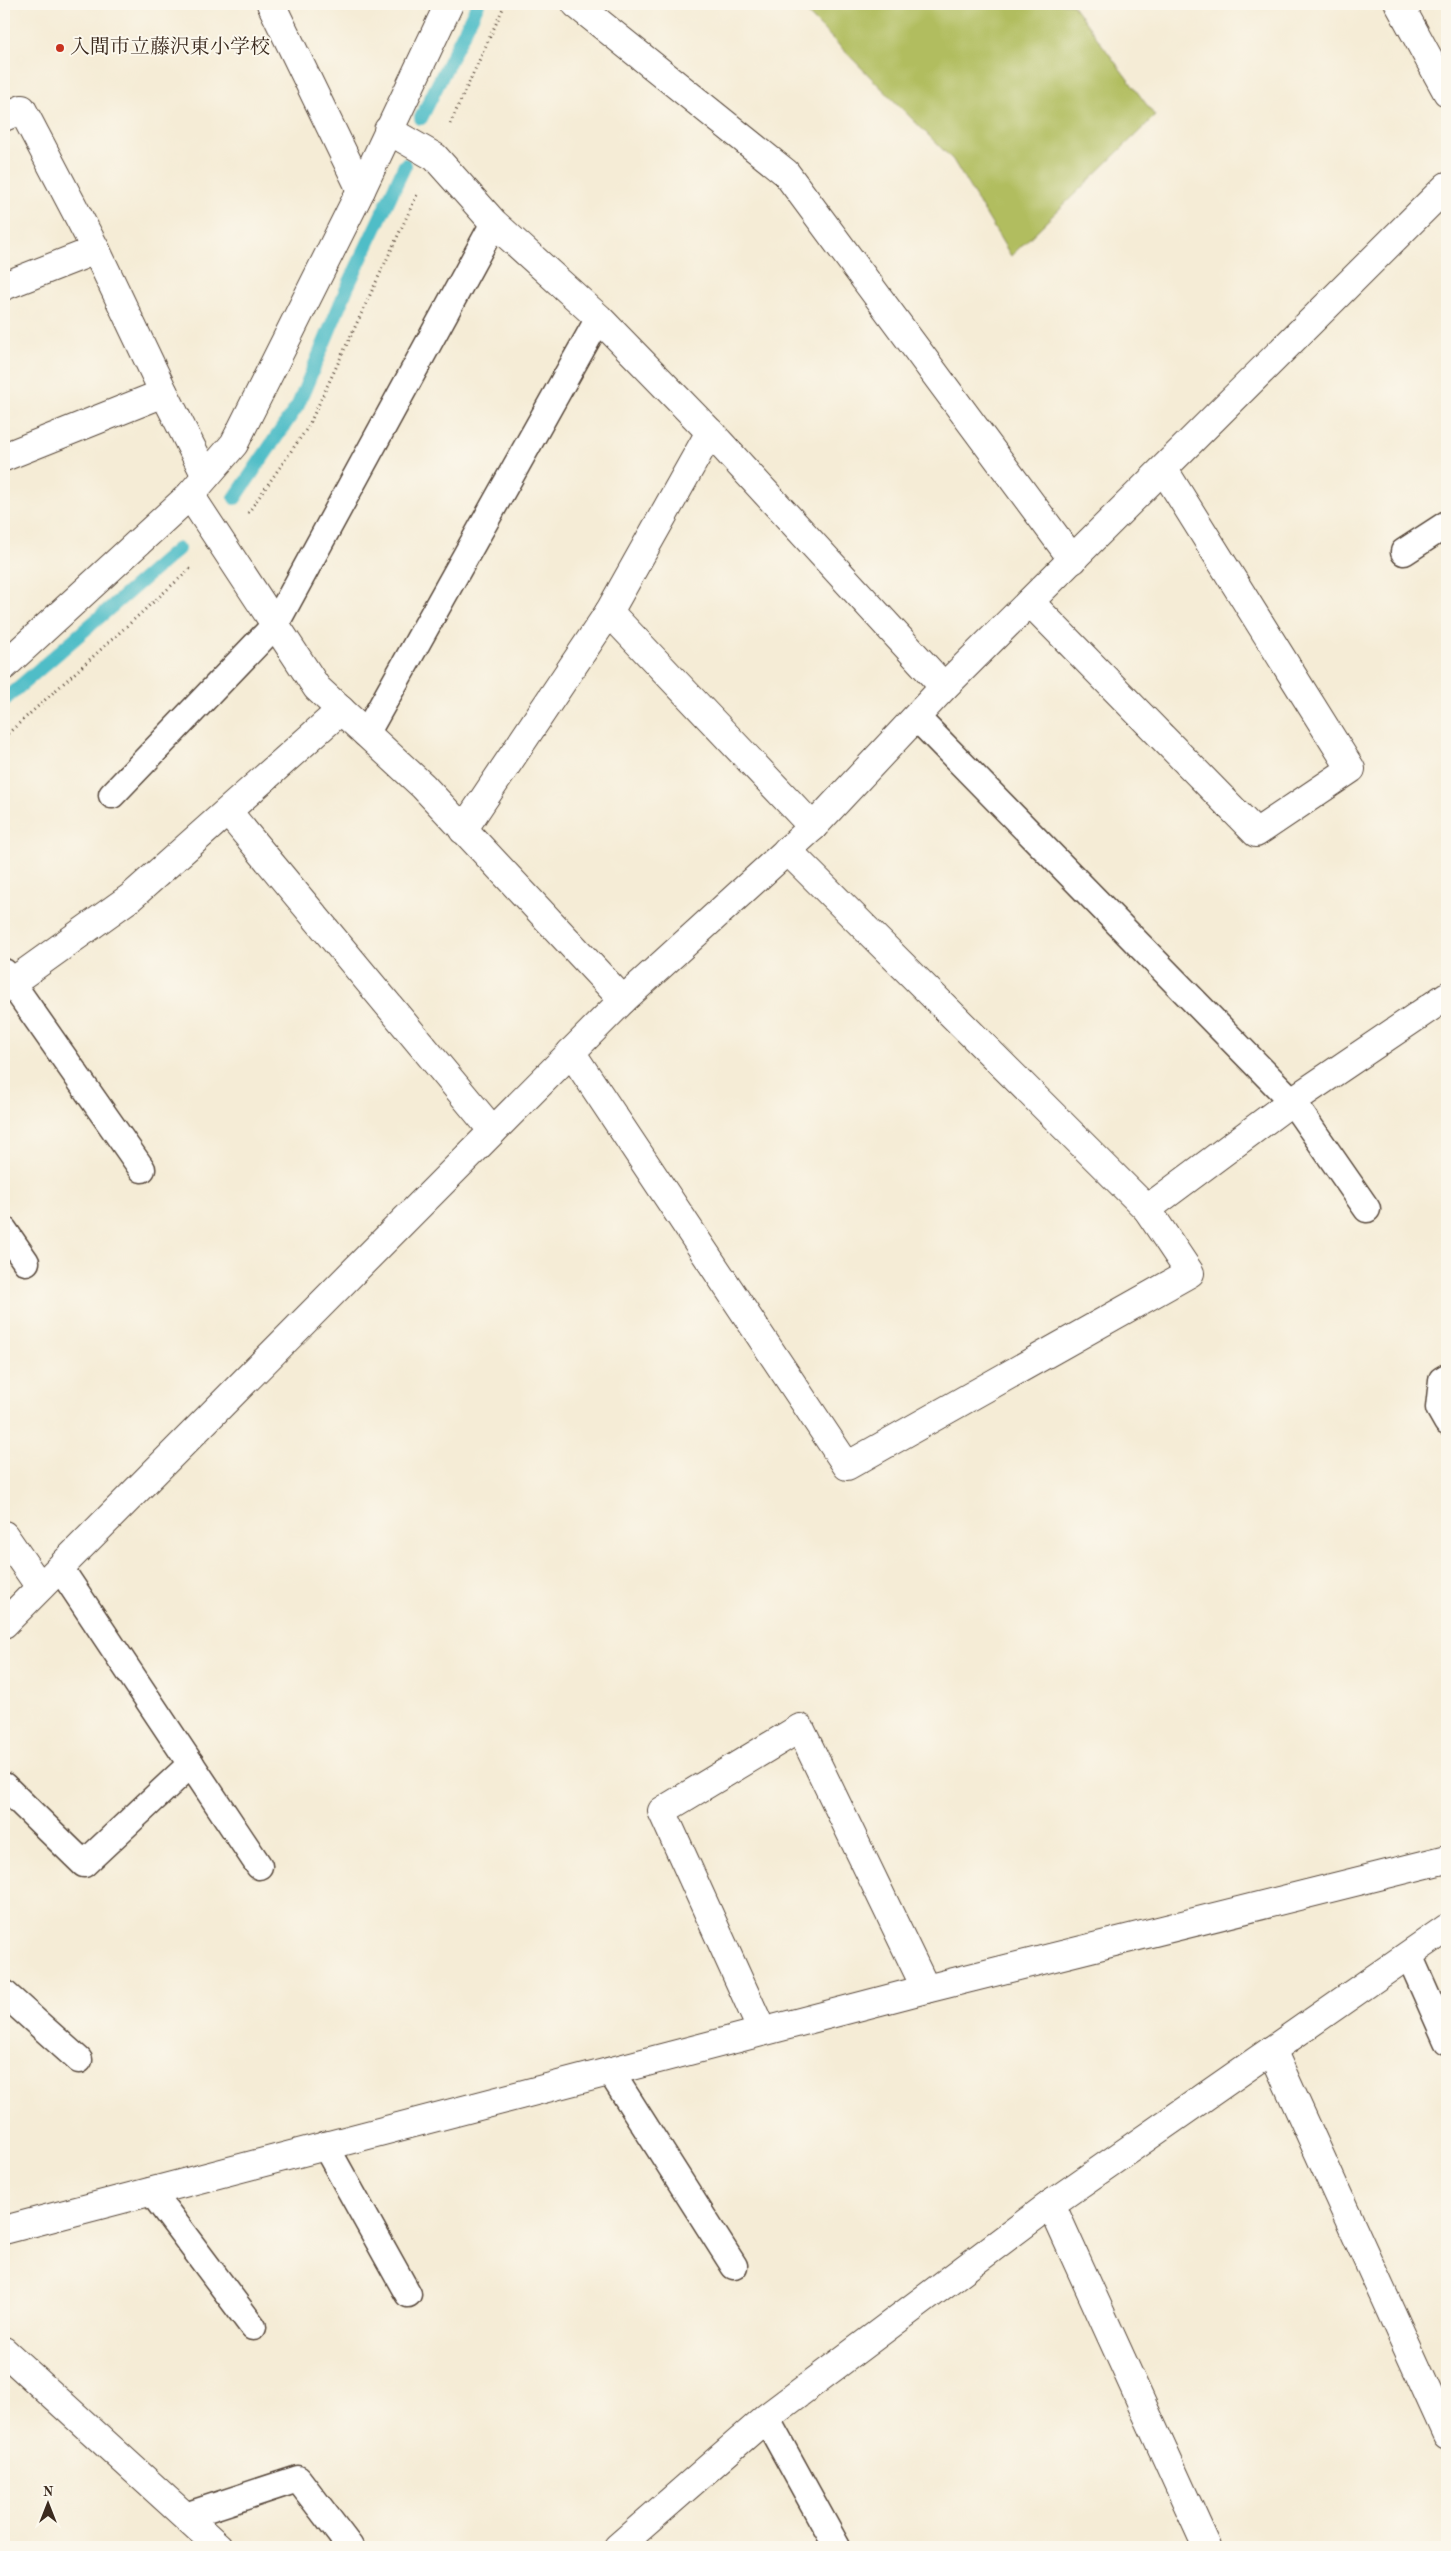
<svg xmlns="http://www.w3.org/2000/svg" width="1451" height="2551" viewBox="0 0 1451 2551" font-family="'Old Standard TT','Noto Serif JP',serif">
  <rect width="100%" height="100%" fill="#fbf7ec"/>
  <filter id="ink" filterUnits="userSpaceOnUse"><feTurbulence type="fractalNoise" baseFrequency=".02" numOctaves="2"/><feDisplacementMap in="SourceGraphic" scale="10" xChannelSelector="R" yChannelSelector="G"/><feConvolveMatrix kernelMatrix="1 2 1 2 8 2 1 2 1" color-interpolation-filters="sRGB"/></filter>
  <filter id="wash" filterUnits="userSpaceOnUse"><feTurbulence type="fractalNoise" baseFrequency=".0096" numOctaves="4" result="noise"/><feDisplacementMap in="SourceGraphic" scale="20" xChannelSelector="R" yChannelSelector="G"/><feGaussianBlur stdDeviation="1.12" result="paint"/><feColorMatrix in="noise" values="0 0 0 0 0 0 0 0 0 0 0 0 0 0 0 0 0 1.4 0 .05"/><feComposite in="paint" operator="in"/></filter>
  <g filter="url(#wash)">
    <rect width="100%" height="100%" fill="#f5ecd6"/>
    <polygon fill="#b1bd5e" stroke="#76743e" points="798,4 1072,4 1155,116 1011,256 953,160"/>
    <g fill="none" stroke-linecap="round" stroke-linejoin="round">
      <g stroke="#4fbdc7" stroke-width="14">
        <polyline points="421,118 478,4"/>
        <polyline points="235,498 298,405 347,288 405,165"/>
        <polyline points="4,700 178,549"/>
      </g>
    </g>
  </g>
  <g filter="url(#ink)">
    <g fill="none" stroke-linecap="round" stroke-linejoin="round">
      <defs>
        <g id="service">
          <polyline points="1404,552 1447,524"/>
          <polyline points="916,717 1292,1101 1367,1209"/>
          <polyline points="366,734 599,318"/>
          <polyline points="112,795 275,625 494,223"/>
          <polyline points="4,972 142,1169"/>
          <polyline points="4,1230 26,1262"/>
          <polyline points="1447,1377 1442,1380 1439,1408 1447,1422"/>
          <polyline points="60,1568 259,1866"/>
          <polyline points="4,1786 84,1864 191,1764"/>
          <polyline points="1409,1955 1447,2041"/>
          <polyline points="4,1993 79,2060"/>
          <polyline points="610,2071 734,2266"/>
          <polyline points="325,2145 408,2294"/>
          <polyline points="151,2191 253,2327"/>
          <polyline points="766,2418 837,2547"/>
          <polyline points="185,2516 298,2479 350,2547"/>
        </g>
        <g id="minor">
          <polyline points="271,4 361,190"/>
          <polyline points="576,4 786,173 1073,560"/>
          <polyline points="1399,4 1447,92"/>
          <polyline points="4,117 22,109 96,250 164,393 206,476"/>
          <polyline points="388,130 435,157 494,223 599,318 710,432 944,687"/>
          <polyline points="4,286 96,250"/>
          <polyline points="4,457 164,393"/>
          <polyline points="190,495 317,688 423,786 623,1000"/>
          <polyline points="1030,602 1256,833 1351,769 1164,470"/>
          <polyline points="609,612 813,827"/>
          <polyline points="4,666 190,495 234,444 361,190 449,4"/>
          <polyline points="228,812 493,1131"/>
          <polyline points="463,830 609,612 710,432"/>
          <polyline points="787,850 1147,1209"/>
          <polyline points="4,988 131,897 341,710"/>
          <polyline points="571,1052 847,1466 1190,1273 1147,1209 1292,1101 1447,996"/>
          <polyline points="4,1535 40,1587"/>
          <polyline points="4,1624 623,1000 813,827 944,687 1447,186"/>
          <polyline points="762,2031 662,1811 800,1728 926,1989"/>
          <polyline points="1272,2050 1447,2435"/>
          <polyline points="1051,2204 1207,2547"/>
          <polyline points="4,2230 926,1989 1447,1859"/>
          <polyline points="4,2351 219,2547"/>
          <polyline points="618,2547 766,2418 1051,2204 1447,1928"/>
        </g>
      </defs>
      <use href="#service" stroke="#57473a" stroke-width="29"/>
      <use href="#minor" stroke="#57473a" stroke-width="30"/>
      <g stroke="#57473a" stroke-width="3" stroke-dasharray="1 4" stroke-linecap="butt">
        <polyline points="450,124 505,4"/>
        <polyline points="248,513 308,427 417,195"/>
        <polyline points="4,737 191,568"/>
      </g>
      <use href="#service" stroke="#fff" stroke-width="26"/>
      <use href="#minor" stroke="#fff" stroke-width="28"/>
    </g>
  </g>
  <circle fill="#c8321e" stroke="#fbf7ec" stroke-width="2" cx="60" cy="48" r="5"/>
  <g text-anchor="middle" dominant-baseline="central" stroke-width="4" stroke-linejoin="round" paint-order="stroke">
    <g font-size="20" fill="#3b2a1e" stroke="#fbf7ec" text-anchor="start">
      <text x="70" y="48">入間市立藤沢東小学校</text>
    </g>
  </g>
  <rect width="1451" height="2551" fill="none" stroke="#fbf7ec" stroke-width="20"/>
  <g transform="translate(48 2504)" stroke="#fbf7ec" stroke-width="4" paint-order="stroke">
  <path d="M0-4L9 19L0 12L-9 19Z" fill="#3b2a1e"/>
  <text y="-8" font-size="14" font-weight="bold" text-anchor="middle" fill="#3b2a1e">N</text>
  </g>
</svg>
